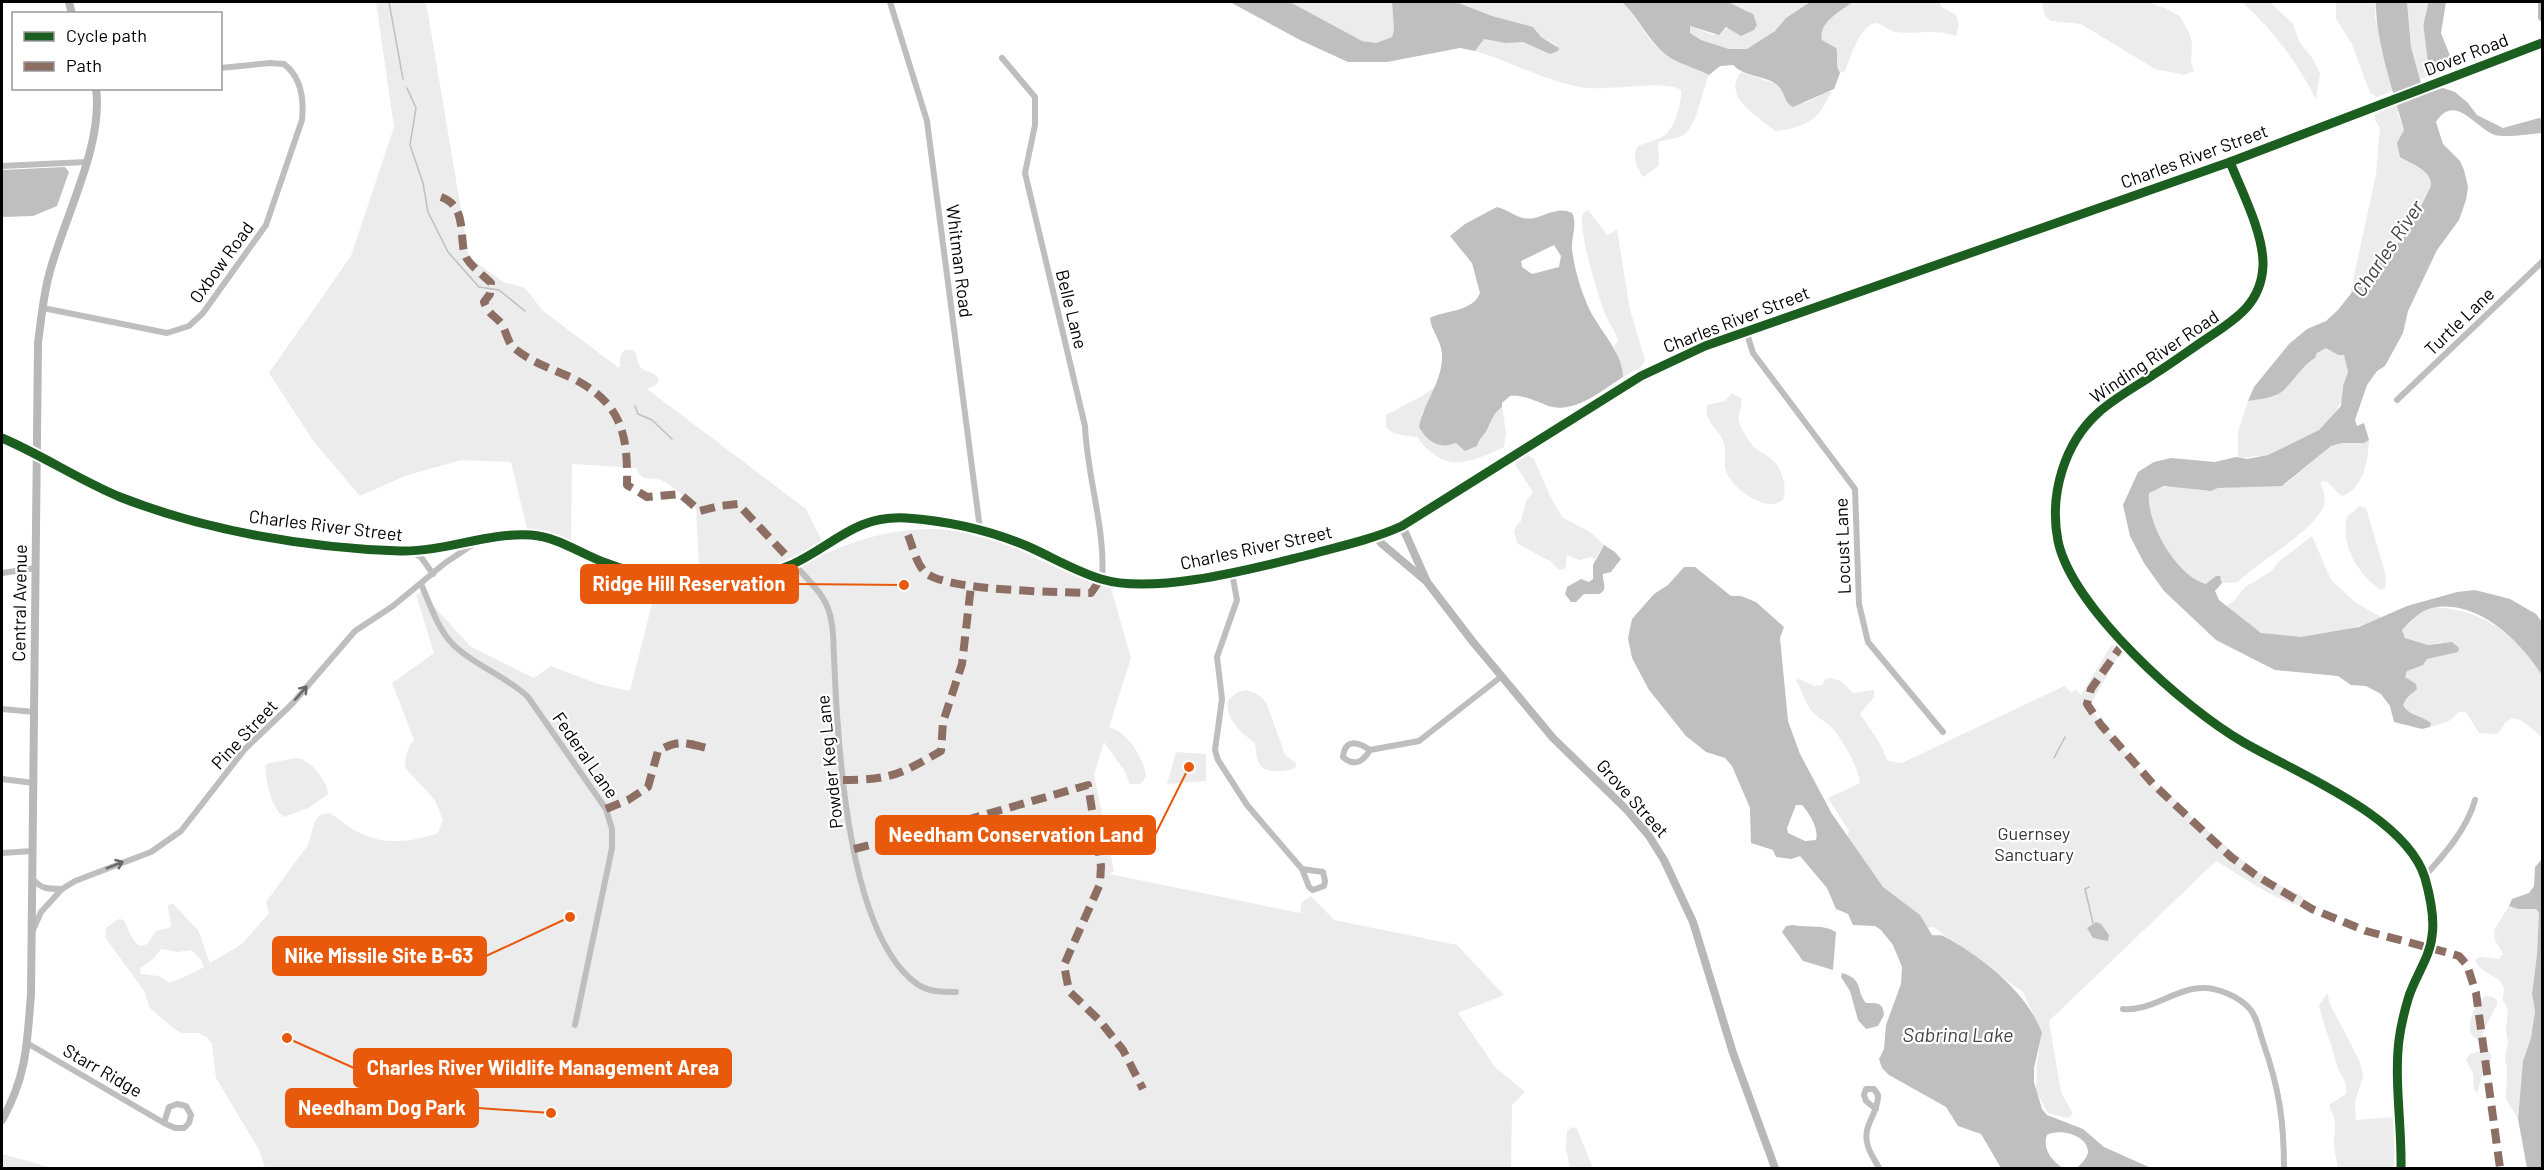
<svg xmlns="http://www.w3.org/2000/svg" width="2544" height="1170" viewBox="0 0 2544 1170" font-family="Barlow,sans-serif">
  <rect width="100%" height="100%" fill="#fff"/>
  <g fill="#ececec" fill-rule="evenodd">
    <path d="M376,2H426L469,257L503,282L525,288L543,311L619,368L621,354L625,350H633L636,353C638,377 649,366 659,379L656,385L647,389L806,509L828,553C882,527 946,520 1003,542C1016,547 1028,555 1040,560C1063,571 1086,578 1110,585L1131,658L1109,727C1128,732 1144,758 1146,777L1140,784H1130L1124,770L1104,742L1094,775L1114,871L1110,874L1300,913L1302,902L1311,896L1334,920L1457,945L1504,995L1458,1013L1495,1067L1525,1092L1512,1105L1511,1168H265L259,1150L216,1078L212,1044L207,1037L198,1033H182L173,1028L150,1008L144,991L105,937L106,928L119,919L124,920C128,927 135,954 148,943C151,940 153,934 156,931L171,927L168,905L173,904L198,930L210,963L242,944L269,913L266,902L308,845L315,821L320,815L330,813C342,821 353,831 367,836C389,845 416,841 438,833L443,820L435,800L406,769C404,758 407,748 414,740L392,683L434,653L416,595L421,592L471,647L534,678L551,666L598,684L630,691L657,584L700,586L696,509C686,499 675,487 663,481C650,475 644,485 636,468L572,464L571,542L528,533L511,462L461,460L405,476L360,496L314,442L269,373L351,256L394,127ZM161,949L178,952L191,950L200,958L204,967C199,970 174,983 169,982C167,982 163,978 161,977C155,975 147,975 141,974L140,968L153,959Z"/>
    <polygon points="1290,2 1392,2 1394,30 1392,37 1376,43 1362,41"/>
    <path d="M1456,2H1622C1634,13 1640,28 1651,41C1667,59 1689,64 1709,75C1703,88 1697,123 1686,133C1679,139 1667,139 1658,142L1659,165L1643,177C1637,166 1631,158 1638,146C1647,142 1657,141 1665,135C1675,127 1682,102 1681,90C1664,79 1605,92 1580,87C1544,81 1511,61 1475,51L1484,39L1497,42H1523L1550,54L1557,45L1541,37L1533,27L1492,16Z"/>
    <polygon points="1728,2 1810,2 1786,18 1775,31 1747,49 1729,49 1701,40 1690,33 1690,26 1713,35 1730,27 1738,34 1747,10 1738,8"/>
    <path d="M1853,2H1939L1942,7L1956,15L1959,24L1956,36C1934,28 1918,35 1896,32C1886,30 1879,19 1870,25C1858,33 1850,58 1845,71L1840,73C1836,66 1840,56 1835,49C1832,45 1826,43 1822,40C1818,23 1840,11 1853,2Z"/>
    <polygon points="2042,2 2148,2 2165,8 2180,16 2189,33 2192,42 2191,62 2194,71 2185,75 2155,69 2081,24 2051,21 2045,16"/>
    <path d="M2242,2H2270L2293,24L2300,43L2313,59L2320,73L2316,100C2298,63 2273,30 2242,2Z"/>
    <polygon points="2336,2 2376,2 2375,17 2394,90 2377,97 2370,93 2352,44 2336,19"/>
    <path d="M2407,2H2428C2428,11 2423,22 2424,31C2426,45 2427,59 2430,74L2420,80L2411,47Z"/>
    <path d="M1741,72L1776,84L1805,103L1827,92H1832C1827,99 1824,107 1819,113C1808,125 1791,130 1775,131C1758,116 1721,97 1741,72Z"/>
    <path d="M2398,103V114L2404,130L2401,136L2400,156C2410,164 2432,170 2431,186L2410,228L2350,295L2376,174L2380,128L2375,120V110Z"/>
    <path d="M1588,210L1607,235L1617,230L1630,310L1645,360L1642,366L1623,377L1614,346L1618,341C1615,330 1608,322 1604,311C1598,295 1577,227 1583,213Z"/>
    <polygon points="2326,348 2338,355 2344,355 2348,372 2342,389 2342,401 2332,417 2319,430 2268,455 2238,458 2238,431 2248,401 2274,395 2315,358 2317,353"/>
    <path d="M1438,385L1421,415L1452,445L1456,443L1465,450C1472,445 1482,439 1487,431C1493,421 1492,415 1502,407L1506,432L1504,447C1467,464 1445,474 1417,437C1405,435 1395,437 1386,427V415L1422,396Z"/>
    <path d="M1732,393L1741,398C1743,406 1737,412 1739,421C1741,429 1748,440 1753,446C1757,451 1764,453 1769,457C1781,465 1788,486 1783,500C1779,502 1774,505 1770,504C1754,503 1731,486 1726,471C1723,462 1727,452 1724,443C1719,429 1704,422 1707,405L1725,401Z"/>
    <path d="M2369,440C2368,461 2364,488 2342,496C2334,492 2332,481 2322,481L2320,484C2325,492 2327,503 2321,511C2303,539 2262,558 2238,582L2222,583V579L2219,576L2206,584C2176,576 2146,522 2149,493C2166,480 2191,490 2211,491L2218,488L2286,484L2331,446L2342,443H2364Z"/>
    <polygon points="1528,455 1534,459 1550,496 1562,517 1590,532 1604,545 1595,559 1591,557 1579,560 1567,555 1565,569 1559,570 1550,561 1518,544 1514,533 1516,526 1521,521 1526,501 1533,492 1516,466 1516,462"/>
    <path d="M2360,506L2366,508L2386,576L2385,588L2381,590C2358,575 2340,544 2347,517Z"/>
    <path d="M2312,536L2331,580L2356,603L2383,618C2346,632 2302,644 2263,633C2252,630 2238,617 2229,608L2227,605L2234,601L2245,587L2272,571L2277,563Z"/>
    <path d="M2433,607C2473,610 2492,620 2520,646C2528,653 2540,665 2542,676C2544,693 2542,719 2542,737L2521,720L2512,718L2505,723L2498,734L2479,733L2466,712H2459L2449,721L2430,727L2431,723C2420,715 2411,717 2403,704L2406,699L2413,694L2404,677L2407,670L2427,659L2438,655L2442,642L2428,645L2405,638L2402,630L2419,614Z"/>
    <path d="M2112,644L2123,656L2117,658L2089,707L2143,775L2162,793L2160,784L2192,817L2247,864L2271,881L2299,894L2310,905C2292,913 2234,871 2216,861L2049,1021L2061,1092L2073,1114L2068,1118L2048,1113L2036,1091L2037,1063L2042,1033L2023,992L1933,927L1923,928L1879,886L1846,839L1849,831L1828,798L1860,783C1859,769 1843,740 1833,729C1827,722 1817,718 1811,710C1805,702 1801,689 1796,680L1799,679L1814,686L1822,685L1825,680L1830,678L1841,681L1853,693L1874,690V697L1860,714L1879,742L1888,761L1902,763L2064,686L2072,693L2075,689L2081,695Z"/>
    <path d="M1246,690L1257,694L1266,702L1285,755L1296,763V767C1291,771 1287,770 1281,771C1258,772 1257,764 1255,743C1241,733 1225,719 1228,700L1238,692Z"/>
    <polygon points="1176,752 1206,754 1206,781 1167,784"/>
    <path d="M296,758C310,759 327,780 328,794L308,808L285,817C271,811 266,781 265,766L269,763Z"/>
    <polygon points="2509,906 2518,909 2536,909 2539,913 2537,954 2532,994 2535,1011 2531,1038 2523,1061 2518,1119 2506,1099 2507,1068 2505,1059 2508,1042 2506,1030 2508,1010 2503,1000 2504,988 2500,981 2480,968 2475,960 2480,957 2499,959 2503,954 2495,940 2494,930"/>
    <path d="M2327,993L2330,1004L2360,1062L2363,1076L2355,1102L2356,1120L2395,1117L2394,1168H2338C2337,1160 2334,1151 2334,1143C2334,1130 2338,1120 2330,1109V1104L2346,1094C2349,1080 2338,1074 2336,1062C2331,1043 2324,1026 2319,1006Z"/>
    <path d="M2486,996L2492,997L2497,1000V1004L2484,1030L2482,1040C2460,1036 2473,1012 2479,1000Z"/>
    <polygon points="2484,1050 2489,1051 2492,1057 2482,1075 2477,1093 2474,1089 2473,1074 2466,1059 2470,1054"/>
    <polygon points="1573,1127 1577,1129 1593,1168 1570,1168 1566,1149 1567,1130"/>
    <polygon points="2,1154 53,1168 2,1168"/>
  </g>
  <g fill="#bfbfbf" fill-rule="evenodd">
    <polygon points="1230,2 1290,2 1362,41 1376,43 1392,37 1394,30 1392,2 1456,2 1492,16 1533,27 1541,37 1559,48 1558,51 1550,54 1523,42 1505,43 1484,39 1475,51 1460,48 1387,62 1348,62 1300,40"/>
    <path d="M1622,2H1728L1753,14L1757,25L1754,30L1741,36L1726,27L1719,35L1690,26V33L1701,40L1729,49H1747L1775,31L1786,18L1810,2H1853C1840,11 1818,23 1822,40L1836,48C1839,57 1835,66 1840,73L1834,89L1793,107C1783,102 1785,90 1776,84C1763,75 1745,77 1733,65L1720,66L1709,75C1694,67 1678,64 1665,54C1647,39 1639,18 1622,2Z"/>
    <path d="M2376,2H2407L2411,47L2422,87H2440L2455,92L2468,103L2477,115L2503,128L2539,118L2542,119V133C2531,134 2504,138 2495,135C2475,128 2455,92 2436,122L2443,144L2460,161L2464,170L2468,187L2466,200L2459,220L2437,250L2427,271L2408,311L2403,333L2385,366L2377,371L2367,385L2355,420L2357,426L2364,423L2369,440L2364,443H2342L2331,446L2282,486L2218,488L2211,491L2164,486L2149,493C2146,522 2176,576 2206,584L2216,576H2220L2222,583L2215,591L2219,600L2261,633L2301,637L2359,627L2407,606L2457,592L2475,590L2510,599L2536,614L2542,622V675C2520,641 2477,598 2432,608C2419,611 2410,622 2402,630L2405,638L2428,645L2452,642L2459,648L2458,652L2427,659L2423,665L2407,671L2405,677L2416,684L2417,689L2406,699L2403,705C2411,717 2421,715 2431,723L2430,727L2422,729L2394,722L2390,706L2381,694L2366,686L2351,685L2338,676L2275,670L2216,640L2164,591L2144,563L2130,536L2123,505L2138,472L2154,462L2171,458L2215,462L2236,457L2247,459L2268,455L2319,430L2341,406L2343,386L2348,372L2344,355H2338L2326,348L2317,353L2315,358C2303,366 2294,379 2285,389C2277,398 2258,399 2248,401L2254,387L2289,344L2307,329L2326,321L2338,310L2364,277L2403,238L2410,228L2431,186C2432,170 2411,164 2400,157L2397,143L2404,130C2394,94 2375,39 2376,2Z"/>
    <path d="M2428,2H2446L2441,33L2451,58L2450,65L2430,74C2427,59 2426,45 2424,31C2422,22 2428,11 2428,2Z"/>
    <polygon points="65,167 69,172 57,206 33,216 2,217 2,170"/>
    <path d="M1497,207C1511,210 1517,221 1534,218C1546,215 1560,206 1572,213C1578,224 1571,237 1572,249C1574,266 1579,284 1585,299C1594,326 1623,350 1623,377C1602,390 1573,416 1546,405C1533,400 1524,395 1510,396L1502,403V407C1493,414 1493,418 1488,428C1485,435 1479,438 1477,446L1465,451L1456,443C1439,450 1427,441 1419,427C1424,401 1443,382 1442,354C1441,339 1431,331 1430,318C1445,310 1473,312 1480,293L1472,263L1450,236L1465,224ZM1554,245L1561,256L1559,267L1532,274L1522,267L1521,261Z"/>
    <path d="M1604,545L1615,552L1621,559L1611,572L1603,574C1602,582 1609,590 1599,594H1584L1576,602H1571L1565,594L1567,587L1581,579L1589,582L1593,579V565Z"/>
    <path d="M1684,567H1695L1731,596H1741L1756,602L1784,627L1780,638L1788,721L1800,754L1832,814L1883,887L1920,915L1932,935C1937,936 1941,934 1945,937C1982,957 2027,992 2042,1033L2034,1068V1082L2042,1109L2047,1115L2083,1129L2104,1147L2151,1168H2077C2080,1165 2088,1157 2088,1152C2088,1135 2059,1128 2047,1135C2042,1149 2052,1161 2063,1168H2001L1981,1134L1958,1126L1946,1107L1889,1075L1882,1068L1879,1059L1884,1049L1886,1025L1901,984L1902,967L1893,945L1881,930L1875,926L1853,925L1848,914L1836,909L1827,888L1800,856L1791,859L1776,857L1773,850L1751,843L1750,808L1732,766L1725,758L1706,752L1686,736L1649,690L1632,658L1628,638L1632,619L1654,594L1668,585ZM1796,805H1802C1810,814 1819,829 1816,840L1805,841L1788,833L1787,828Z"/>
    <polygon points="2542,859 2542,1168 2527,1168 2518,1119 2523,1061 2531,1038 2535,1011 2532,994 2537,954 2539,913 2536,909 2518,909 2509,906 2512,899 2529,893 2534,886 2535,867"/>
    <polygon points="2096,922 2101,924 2109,935 2108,941 2093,938 2087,928"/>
    <path d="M1793,925C1807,928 1824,924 1836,932L1833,970L1803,961L1782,932L1786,926Z"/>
    <path d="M1842,973C1865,980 1855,990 1866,1003C1877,1003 1883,1002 1884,1015L1878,1026L1866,1029L1858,1020L1850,991L1841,977Z"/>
  </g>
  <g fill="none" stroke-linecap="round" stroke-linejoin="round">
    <g stroke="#bfbfbf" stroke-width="1.5">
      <polyline points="389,2 403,79"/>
      <polyline points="407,88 416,108 410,145 423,183 428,212 448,252 479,287 499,290 525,311"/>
      <polyline points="635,406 638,414 652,420 672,439"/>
      <polyline points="2054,758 2065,737"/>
      <polyline points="2089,887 2085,889 2093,923"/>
    </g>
    <g stroke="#bebebe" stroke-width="6">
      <polyline points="890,2 927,121 980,529"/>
      <path d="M1002,58L1035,97V125L1025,173L1085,426C1087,477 1106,530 1102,579"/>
      <path d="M2230,162C2242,192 2264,234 2263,266C2261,305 2234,320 2206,339C2188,351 2171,364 2153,375C2135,387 2115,398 2099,412C2064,443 2049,495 2058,541C2072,608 2185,709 2243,742C2296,773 2406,816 2425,878C2430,896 2435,918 2432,936C2430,957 2416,975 2409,996C2405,1009 2401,1025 2399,1040C2394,1081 2402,1126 2401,1168"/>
      <polyline points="2,166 86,162"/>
      <path d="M43,308L167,333L189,326L203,313L266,225L302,120C304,100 301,77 284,64L270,63L220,68"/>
      <polyline points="1748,330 1748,337 1753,353 1855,489 1859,604 1868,642 1943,732"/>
      <polyline points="2397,400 2542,262"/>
      <polyline points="411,552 421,557 433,574"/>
      <path d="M794,564C807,579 825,594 830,615C834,628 833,642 834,656C835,680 836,704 838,728C843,797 857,941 917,984C928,992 943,992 956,992"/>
      <polyline points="2,573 36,568"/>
      <polyline points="1232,573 1237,600 1217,657 1222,699 1215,750 1218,760 1247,805 1302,869 1309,887 1313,890 1324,886 1325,881 1323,872 1302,869"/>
      <path d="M421,584C431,606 439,634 458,649C480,668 507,677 528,697L606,809L612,829V848L575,1025"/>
      <polyline points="2,709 35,712"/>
      <path d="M1370,750C1358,742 1345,738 1343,757C1354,767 1363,762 1370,750L1419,741L1502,676"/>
      <polyline points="2,779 34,783"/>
      <polyline points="2,853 33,851"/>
      <path d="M2424,877C2444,855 2467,829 2475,800"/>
      <path d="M33,879C41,889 48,889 62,889"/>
      <polyline points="33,930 41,912 62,889 75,881 151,852 181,831 245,749 292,704 355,631 393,606 445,563 475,543"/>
      <path d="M2123,1009C2151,1012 2175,988 2203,988C2218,988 2238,996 2249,1008C2257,1016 2259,1031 2263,1042C2279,1088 2284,1120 2284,1168"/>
      <polyline points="27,1043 164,1123 175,1128 184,1128 189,1123 191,1115 186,1106 177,1104 169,1107 164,1123"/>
      <path d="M1876,1109L1866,1101L1864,1095L1866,1089H1874L1878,1095C1879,1112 1863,1125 1867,1142C1868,1151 1875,1160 1879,1168"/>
    </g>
    <g stroke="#b8b8b8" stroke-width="8">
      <polyline points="69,2 72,14"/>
      <polyline points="2542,2 2542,17"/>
      <path d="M2,438C42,455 79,480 120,497C206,531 308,548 400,551C445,552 489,532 531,535C558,537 581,554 606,563C640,577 685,580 722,580C747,580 771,574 793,564C835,544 856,515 906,518C948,521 989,530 1027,546C1052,557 1075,571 1101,579C1154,595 1251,569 1304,556C1337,547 1371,540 1402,526L1641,376L1705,346L2230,162L2542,43"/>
      <polyline points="1402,526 1427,582 1473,642 1553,738 1627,810 1649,836 1664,860 1693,922 1733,1053 1775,1168"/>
      <polyline points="1377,537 1381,543 1426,581"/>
      <path d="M2,1120C27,1076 27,1043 31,994L38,343C41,321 43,297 49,275C63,219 104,146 96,88"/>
    </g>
    <g stroke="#8d6e63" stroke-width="8" stroke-dasharray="15 8" stroke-linecap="butt">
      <path d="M441,197C470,207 457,243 467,259C473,268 484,276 491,283L490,294L484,302C489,315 493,314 501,323C506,330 507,341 513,347C530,362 550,368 570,377C621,402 628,432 627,485L647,497L680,494L700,511L719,506L738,504L794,564"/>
      <path d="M908,535C913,547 916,564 926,573C948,591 1059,592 1091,593L1098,583L1103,579"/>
      <polyline points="2124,642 2091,689 2087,704 2101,725 2154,785 2231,857 2257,876 2312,909 2366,931 2449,953 2459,956 2467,965 2476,993 2500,1168"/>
      <path d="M843,780C891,780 901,774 941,751L943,722L962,664L971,586"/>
      <path d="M606,809L628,800L648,787L658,751C679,739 685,743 707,748L687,743"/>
      <polyline points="854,849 942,827 1088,785 1101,866 1100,884 1064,965 1069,991 1100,1021 1123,1050 1143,1089"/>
    </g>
    <defs>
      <g id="cycleway">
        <path d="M2230,162C2242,192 2264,234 2263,266C2261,305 2234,320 2206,339C2188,351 2171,364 2153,375C2135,387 2115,398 2099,412C2064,443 2049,495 2058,541C2072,608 2185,709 2243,742C2296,773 2406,816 2425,878C2430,896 2435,918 2432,936C2430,957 2416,975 2409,996C2405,1009 2401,1025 2399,1040C2394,1081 2402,1126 2401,1168"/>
        <path d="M2,438C42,455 79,480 120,497C206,531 308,548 400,551C445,552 489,532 531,535C558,537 581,554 606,563C640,577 685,580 722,580C747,580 771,574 793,564C835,544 856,515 906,518C948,521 989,530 1027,546C1052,557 1075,571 1101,579C1154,595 1251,569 1304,556C1337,547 1371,540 1402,526L1641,376L1705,346L2230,162L2542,43"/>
      </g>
    </defs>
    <use href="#cycleway" stroke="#fff" stroke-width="13"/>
    <use href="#cycleway" stroke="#1b5e20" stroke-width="9"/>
  </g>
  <defs><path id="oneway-shaft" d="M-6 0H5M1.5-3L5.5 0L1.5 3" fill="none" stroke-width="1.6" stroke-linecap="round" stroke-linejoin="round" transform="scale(1.5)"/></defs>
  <g stroke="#686868">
    <use href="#oneway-shaft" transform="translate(301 693) rotate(-49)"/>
    <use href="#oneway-shaft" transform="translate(115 865) rotate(-22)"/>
  </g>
  <g text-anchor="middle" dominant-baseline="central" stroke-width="4.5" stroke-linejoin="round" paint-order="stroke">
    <g font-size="18" fill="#000" stroke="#fff">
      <text transform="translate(2466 54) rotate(-21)">Dover Road</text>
      <text transform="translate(2194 156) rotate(-20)">Charles River Street</text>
      <text transform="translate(960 261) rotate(83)">Whitman Road</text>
      <text transform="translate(221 262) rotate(-54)">Oxbow Road</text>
      <text transform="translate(1072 309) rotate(76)">Belle Lane</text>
      <text transform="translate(1736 319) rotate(-21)">Charles River Street</text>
      <text transform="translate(2459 321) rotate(-44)">Turtle Lane</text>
      <text transform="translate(2154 356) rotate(-34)">Winding River Road</text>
      <text transform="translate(326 525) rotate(7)">Charles River Street</text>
      <text transform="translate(1842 546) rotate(-92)">Locust Lane</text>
      <text transform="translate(1256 547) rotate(-12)">Charles River Street</text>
      <text transform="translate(19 603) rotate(-89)">Central Avenue</text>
      <text transform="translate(244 734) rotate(-47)">Pine Street</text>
      <text transform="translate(586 755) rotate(55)">Federal Lane</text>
      <text transform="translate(829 762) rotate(-96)">Powder Keg Lane</text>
      <text transform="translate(1633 798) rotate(48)">Grove Street</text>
      <text transform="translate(103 1070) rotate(30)">Starr Ridge</text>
    </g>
    <g font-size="18" fill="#333" stroke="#fff">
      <text x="2034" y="833">Guernsey<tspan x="2034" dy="21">Sanctuary</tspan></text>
    </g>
    <g font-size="20" font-style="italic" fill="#444" stroke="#fff">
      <text transform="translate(2387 248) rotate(-56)">Charles River</text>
      <text x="1958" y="1034">Sabrina Lake</text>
    </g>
  </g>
  <path fill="none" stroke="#e8590c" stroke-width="2" d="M904 585L798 584M1189 767L1155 835M570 917L486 956M287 1038L354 1068M551 1113L478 1108"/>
  <g fill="#e8590c" stroke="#fff" stroke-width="2">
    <circle cx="904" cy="585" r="6"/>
    <circle cx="1189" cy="767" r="6"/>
    <circle cx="570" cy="917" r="6"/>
    <circle cx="287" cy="1038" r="6"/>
    <circle cx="551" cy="1113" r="6"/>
  </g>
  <g fill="#e8590c" stroke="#e8590c" stroke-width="2">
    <rect x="581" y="565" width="217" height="38" rx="6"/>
    <rect x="876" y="816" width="279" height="38" rx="6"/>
    <rect x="273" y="937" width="213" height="38" rx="6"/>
    <rect x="354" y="1049" width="377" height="38" rx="6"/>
    <rect x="286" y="1089" width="192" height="38" rx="6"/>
  </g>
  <g font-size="20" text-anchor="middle" font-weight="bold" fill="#fff">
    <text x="689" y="591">Ridge Hill Reservation</text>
    <text x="1016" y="842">Needham Conservation Land</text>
    <text x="379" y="963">Nike Missile Site B-63</text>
    <text x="543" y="1075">Charles River Wildlife Management Area</text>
    <text x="382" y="1115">Needham Dog Park</text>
  </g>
  <rect width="2544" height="1170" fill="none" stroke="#000000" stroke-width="6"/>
  <rect x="12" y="12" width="210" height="78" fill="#ffffff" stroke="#999999" stroke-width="1.5"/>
  <rect x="24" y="32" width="30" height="9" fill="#1b5e20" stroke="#999999" stroke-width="1.5"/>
  <text x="66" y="42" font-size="18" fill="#000000">Cycle path</text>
  <rect x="24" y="62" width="30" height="9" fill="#8d6e63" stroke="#999999" stroke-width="1.5"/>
  <text x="66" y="72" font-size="18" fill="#000000">Path</text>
</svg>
